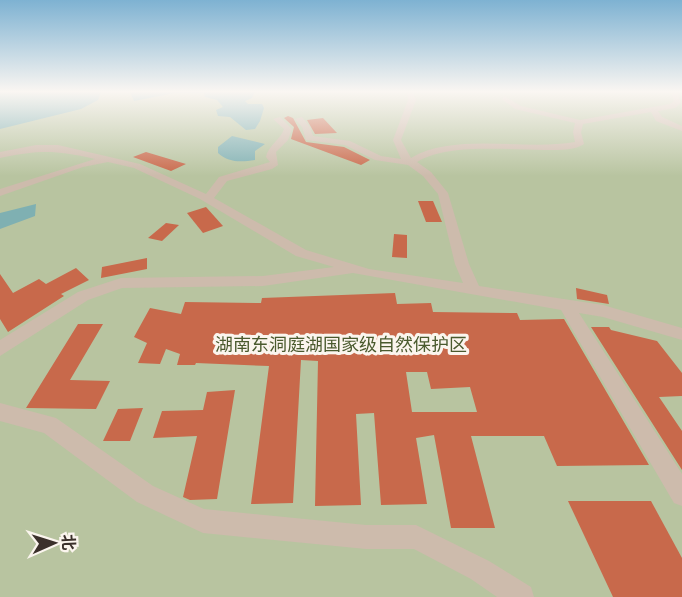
<svg xmlns="http://www.w3.org/2000/svg" width="682" height="597" viewBox="0 0 682 597" font-family="Roboto,'Noto Sans SC',sans-serif">
  <rect width="100%" height="100%" fill="#f4ebe1"/>
  <rect fill="#b8c4a0" x="0" y="92" width="682" height="505"/>
  <g fill="#7fb0b2">
    <polygon points="0,92 101,92 98,100 81,109 0,129"/>
    <polygon points="130,92 258,92 254,93 252,98 245,101 248,104 262,104 264,108 260,121 255,129 246,130 230,117 218,116 216,110 223,107 217,100 205,97 204,93 175,93 134,101"/>
    <path d="M232,136L265,144L255,151V160C241,162 229,163 218,153V147Z"/>
    <polygon points="36,204 35,216 0,229 0,213"/>
  </g>
  <g fill="#c8694b" fill-rule="evenodd">
    <polygon points="288,116 293,118 306,142 344,147 370,160 361,165 291,139 294,127 284,118"/>
    <polygon points="323,118 337,133 315,134 307,120"/>
    <polygon points="146,152 186,164 171,171 133,157"/>
    <polygon points="418,201 433,201 442,222 426,222"/>
    <polygon points="206,207 223,226 203,233 187,213"/>
    <polygon points="166,223 179,225 162,241 148,238"/>
    <polygon points="394,234 407,235 407,258 392,257"/>
    <polygon points="147,258 147,269 101,278 102,267"/>
    <polygon points="76,268 89,280 61,294 64,296 8,332 0,319 0,274 13,293 39,279 46,284"/>
    <polygon points="576,288 607,295 609,304 577,299"/>
    <path d="M395,293L397,304L431,303L433,312L517,313L520,320L564,319L649,465L557,466L544,436H471L495,528H451L434,435L416,438L427,504L381,505L374,413L356,414L361,505L315,506L318,361L301,360L293,503L251,504L269,366L196,363L195,365H177L180,354L166,349L160,364L138,363L147,343L134,337L150,308L181,314L185,302L261,303L262,298ZM406,372H427L431,389L470,387L477,412H412Z"/>
    <polygon points="78,324 103,324 70,380 110,381 96,409 26,408"/>
    <polygon points="591,327 609,327 611,330 657,341 682,373 682,396 659,397 682,431 682,470"/>
    <polygon points="235,390 217,499 190,500 183,497 197,436 153,438 162,411 203,410 207,392"/>
    <polygon points="143,408 130,441 103,441 118,409"/>
    <polygon points="568,501 651,501 682,558 682,597 613,597"/>
  </g>
  <g fill="none" stroke-linecap="round" stroke-linejoin="round">
    <g fill="#cdbbac" fill-rule="evenodd">
      <path d="M407,92H413L416,100L401,140L411,158C455,132 525,151 575,142L573,132L575,123L515,109L502,99L504,96L521,106L580,120L670,104L674,101L671,92H677L681,103L675,108L658,111L662,117L682,126V131L656,121L651,112L583,124L581,132L584,144C574,151 557,150 544,150C507,150 448,143 417,162L431,172L448,193L469,264L479,286L603,305L682,328V340L603,317L579,313L682,474V506L674,503L561,310L353,273L263,286L122,288L88,300L0,356V340L78,292L121,278L263,276L334,267L296,256L200,199L134,168L108,162L83,167L0,196V189L95,159C54,150 41,150 0,158V152L36,145H58L140,164L206,194L219,177L270,162L266,157C268,146 280,140 284,129L273,119L280,117L292,129L288,140L276,152L278,165L272,169L227,181L214,198L306,250L369,269L463,283L455,264L438,194L423,176L408,165L375,160L345,145L306,140L302,127L295,119L302,117L310,127L313,136L350,141L381,156L401,159L393,140L408,100Z"/>
      <polygon points="0,403 56,418 153,486 204,509 366,525 416,525 489,561 531,587 534,597 497,597 471,579 414,549 366,549 203,533 137,502 44,433 0,421"/>
    </g>
  </g>
  <linearGradient id="sky" x2="0" y2="1"><stop stop-color="#7eb2d2"/><stop offset="0.52" stop-color="#faf6f2"/><stop offset="1" stop-color="#faf6f2" stop-opacity="0"/></linearGradient>
  <rect width="682" height="176" fill="url(#sky)"/>
  <g text-anchor="middle" dominant-baseline="central" stroke-width="6" stroke-linejoin="round" paint-order="stroke">
    <g font-size="18" fill="#4a5a2e" stroke="#fbf5ee">
      <text x="341" y="344">湖南东洞庭湖国家级自然保护区</text>
    </g>
  </g>
  <g transform="translate(54 543) rotate(87)" stroke="#fbf5ee" stroke-width="4.5" paint-order="stroke">
  <path d="M0-4.5L10 22L0 15L-10 22Z" fill="#3b302b"/>
  <text y="-9" font-size="16" font-weight="bold" text-anchor="middle" fill="#3b302b">北</text>
  </g>
</svg>
